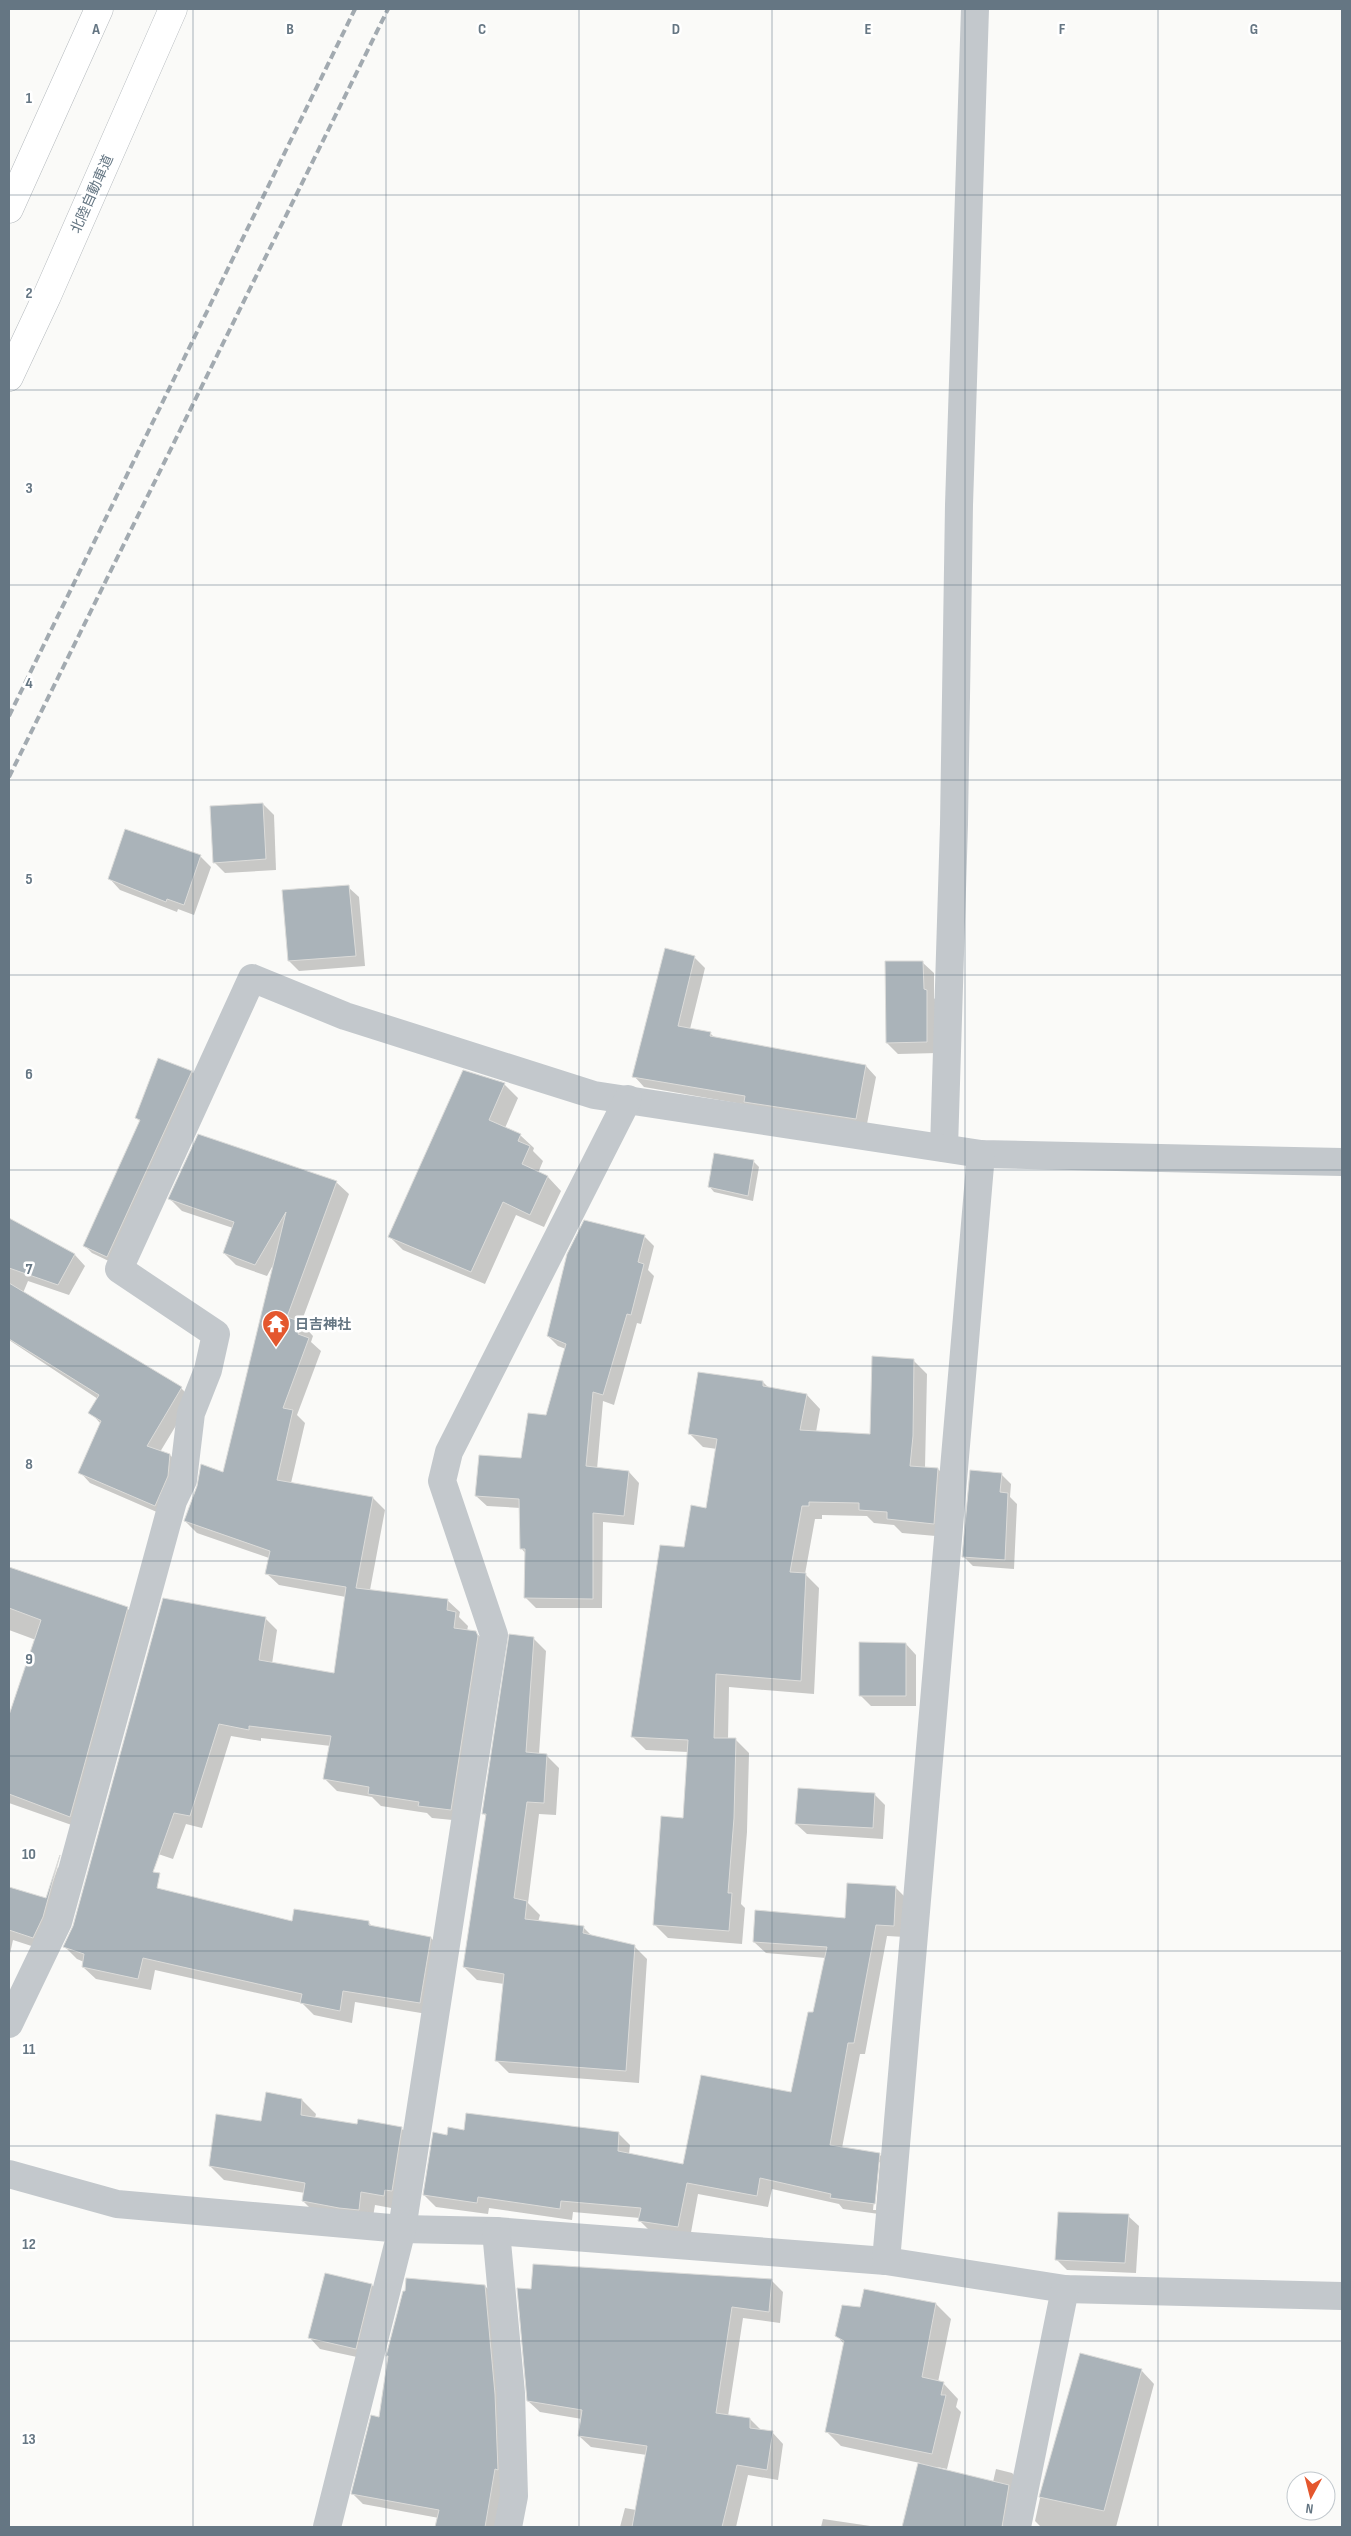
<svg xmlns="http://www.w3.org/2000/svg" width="1351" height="2536" viewBox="0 0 1351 2536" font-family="'Sofia Sans Condensed','Noto Sans JP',sans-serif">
  <rect width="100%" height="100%" fill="#fafaf8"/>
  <g fill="#0003" fill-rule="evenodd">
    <polygon points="263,804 274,815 276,870 225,873 214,862"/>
    <polygon points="126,831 201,857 211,867 194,915 178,909 177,912 120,890 110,879"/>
    <polygon points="348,887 359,897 365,966 299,971 289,961"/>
    <polygon points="694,957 705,968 690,1029 710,1033 716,1039 866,1066 876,1077 866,1129 748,1105 644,1087 634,1076"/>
    <polygon points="923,963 934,973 934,998 937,1002 938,1053 898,1054 887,1043"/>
    <polygon points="159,1060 192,1072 199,1079 115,1264 92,1253 85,1246 140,1122 137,1118"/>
    <polygon points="504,1084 518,1098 505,1128 520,1135 534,1148 533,1151 543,1161 538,1173 548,1177 561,1191 544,1227 516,1215 485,1284 403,1250 390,1237"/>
    <polygon points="754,1162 759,1167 753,1201 714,1192 709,1186"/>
    <polygon points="336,1182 349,1194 301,1323 313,1336 311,1342 321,1351 297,1415 305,1423 291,1483 373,1498 385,1510 370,1590 447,1600 460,1612 459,1617 468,1626 467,1631 475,1632 488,1644 463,1821 432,1818 427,1813 381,1806 372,1797 337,1791 325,1779 331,1746 261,1738 261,1741 231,1736 202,1828 186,1824 173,1859 114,1839 265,1618 277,1630 272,1664 335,1674 346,1597 279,1585 266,1573 269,1558 197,1533 185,1521 224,1473 273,1265 267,1276 236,1265 224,1253 233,1228 182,1211 170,1199"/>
    <polygon points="9,1220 75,1255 85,1266 69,1295 28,1281 23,1293 181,1388 192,1399 160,1452 170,1455 181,1466 166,1516 90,1483 80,1472 101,1424 90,1412 98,1399 9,1340"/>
    <polygon points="644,1236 654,1246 648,1270 654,1276 641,1324 637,1323 614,1405 603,1401 597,1469 629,1472 639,1483 634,1525 603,1522 602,1608 536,1608 526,1598 526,1554 521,1548 521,1508 487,1506 476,1496 522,1460 547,1416 566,1349 558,1346 548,1336"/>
    <polygon points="913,1360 927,1374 925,1468 938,1469 951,1483 947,1537 902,1533 894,1525 874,1523 867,1516 822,1515 822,1519 815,1519 805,1574 819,1588 814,1694 729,1687 728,1739 735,1739 749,1753 747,1832 741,1904 745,1908 742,1944 668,1938 654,1924 685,1820 688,1752 646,1750 632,1736 686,1549 707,1509 717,1449 703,1447 689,1433 763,1382 769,1388 807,1395 820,1409 816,1432 871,1435"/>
    <polygon points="1001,1474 1011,1484 1010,1497 1017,1504 1014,1569 973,1566 963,1556"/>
    <polygon points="9,1568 127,1608 140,1621 83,1829 9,1803 9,1710 11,1711 36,1640 9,1630"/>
    <polygon points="533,1638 546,1651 539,1754 546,1755 559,1768 556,1815 539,1814 528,1903 540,1915 538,1922 583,1927 593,1937 634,1946 647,1959 639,2083 509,2073 496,2060 504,1984 477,1980 464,1967 487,1817 483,1813"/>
    <polygon points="906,1644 916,1655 916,1706 871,1706 860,1695"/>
    <polygon points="874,1794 885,1805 883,1839 807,1834 796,1824"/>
    <polygon points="58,1867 70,1880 47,1951 13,1940 9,1958 9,1889 47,1899"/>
    <polygon points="156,1887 159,1890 293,1923 368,1922 373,1927 431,1938 443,1950 433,2015 355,2002 352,2023 314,2015 302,2003 155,1970 151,1990 96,1979 83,1967 84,1962 77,1959 65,1947"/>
    <path d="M895,1887L907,1899L905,1937L887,1936L865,2054H860L842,2148L879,2154L891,2166L886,2215L843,2209L839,2204L772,2189L768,2207L698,2194L690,2238L651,2232L640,2221V2218L573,2212L572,2220L489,2208L488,2214L436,2207L424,2195L448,2136L465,2131L618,2133L630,2145L629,2154L684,2166L792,2094L814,2014L826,1958L766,1953L754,1942L846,1919ZM878,2162H880L876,2210H873Z"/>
    <polygon points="302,2100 316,2114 315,2118 358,2125 401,2128 415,2142 397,2209 375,2205 372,2223 317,2215 303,2201 305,2193 224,2180 210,2166 262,2122"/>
    <polygon points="1128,2216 1139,2226 1136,2273 1067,2270 1057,2260"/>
    <polygon points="771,2280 783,2292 780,2323 743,2318 728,2416 750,2419 762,2431 772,2432 783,2444 778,2480 748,2475 736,2527 620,2527 625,2508 636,2510 647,2455 591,2447 579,2436 582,2419 540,2412 528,2401 532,2290"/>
    <polygon points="372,2285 382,2296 366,2359 320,2349 310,2338"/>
    <polygon points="485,2286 495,2296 507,2479 498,2527 437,2527 439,2518 363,2504 353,2494 380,2419"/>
    <polygon points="936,2304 951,2319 938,2382 943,2383 958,2399 956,2407 961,2412 947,2469 937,2467 937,2469 993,2482 996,2469 1012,2473 1024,2485 1013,2527 995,2524 995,2527 904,2527 920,2463 841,2446 826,2431 844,2344 837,2336 861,2309"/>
    <polygon points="1080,2354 1141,2370 1154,2384 1116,2527 1041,2527 1035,2521 1044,2480"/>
    <polygon points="823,2519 877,2527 821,2527"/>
  </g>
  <g fill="#aab3b9" stroke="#dcdcda">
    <polygon points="263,803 266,859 213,863 210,806"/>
    <polygon points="125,829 201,855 184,905 167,899 166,902 108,879"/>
    <polygon points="349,885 356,956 288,961 282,890"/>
    <polygon points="665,948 695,956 678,1026 711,1032 710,1036 866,1065 856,1119 744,1102 745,1096 632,1077"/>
    <polygon points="885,961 923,961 924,989 927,990 927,1042 886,1043"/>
    <polygon points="158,1058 192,1071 107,1257 83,1246 140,1120 135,1118"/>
    <polygon points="463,1070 505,1083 489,1120 521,1134 518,1141 530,1146 522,1164 548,1176 530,1215 503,1202 471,1272 388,1237"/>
    <polygon points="198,1134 337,1181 287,1317 302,1322 298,1334 309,1338 283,1408 293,1410 277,1480 373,1497 356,1588 448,1599 447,1610 456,1612 454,1628 476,1631 478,1636 451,1810 418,1806 419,1802 368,1794 369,1787 323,1779 331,1736 249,1726 249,1730 219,1724 190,1816 174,1813 153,1872 160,1873 157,1888 292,1921 294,1909 369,1921 369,1925 431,1937 420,2003 343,1991 340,2011 300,2003 302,1994 143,1958 138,1979 82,1967 84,1954 63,1947 73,1926 163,1598 266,1617 259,1660 334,1673 346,1587 265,1574 270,1551 184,1521 197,1486 201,1464 223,1472 286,1212 255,1265 223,1253 234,1222 168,1199"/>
    <polygon points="714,1153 754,1160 748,1196 708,1187"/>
    <polygon points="9,1218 75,1254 58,1285 9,1268"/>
    <polygon points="584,1220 645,1235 638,1262 644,1264 631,1315 627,1314 603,1395 593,1392 586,1466 629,1471 624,1516 593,1513 593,1599 524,1598 525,1549 520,1549 519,1499 475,1496 479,1455 521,1458 528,1413 546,1415 566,1344 547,1336 567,1254"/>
    <polygon points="9,1283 182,1387 147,1446 170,1454 168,1476 155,1506 78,1473 101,1421 88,1413 99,1395 9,1339"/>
    <polygon points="872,1356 914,1359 913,1436 910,1466 938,1468 934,1524 887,1519 887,1512 859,1510 859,1503 809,1502 809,1506 802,1506 790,1572 806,1573 801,1681 716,1674 714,1738 736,1738 734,1818 728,1893 732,1893 729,1931 653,1925 661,1816 683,1818 688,1740 631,1737 660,1545 684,1547 691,1505 706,1508 717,1439 688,1434 698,1372 763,1381 763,1386 807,1394 800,1430 870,1434"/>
    <polygon points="970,1470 1002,1473 1000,1492 1008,1493 1005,1560 962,1557"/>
    <polygon points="9,1567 128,1607 70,1817 9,1794 9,1715 41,1620 9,1608"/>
    <polygon points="509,1634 534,1637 526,1752 547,1754 544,1803 527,1802 514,1898 527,1901 525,1919 584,1926 583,1933 635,1945 626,2071 495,2061 504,1974 463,1967 486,1814 482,1814"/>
    <polygon points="859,1642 906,1643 906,1696 859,1696"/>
    <polygon points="798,1788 875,1793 873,1828 795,1824"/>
    <polygon points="60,1855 43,1917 33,1938 9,1930 9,1887 46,1898"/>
    <polygon points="847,1883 896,1886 894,1926 876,1925 854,2043 848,2043 830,2145 880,2153 875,2204 830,2198 831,2194 760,2178 757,2196 687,2183 678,2227 638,2221 641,2208 561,2201 560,2209 478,2197 477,2203 423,2195 433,2132 447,2135 448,2127 464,2130 466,2113 619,2132 618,2151 683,2164 701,2075 791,2092 808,2012 813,2012 827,1947 753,1942 755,1910 845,1918"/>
    <polygon points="266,2092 302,2099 301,2115 357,2124 358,2119 402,2127 392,2191 385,2190 384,2196 361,2192 359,2210 339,2208 302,2201 305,2183 209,2166 216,2114 261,2121"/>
    <polygon points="1058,2212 1129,2214 1125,2263 1055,2260"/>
    <polygon points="533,2264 772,2279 769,2312 732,2307 716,2413 750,2418 750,2428 773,2431 767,2470 737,2465 722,2527 632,2527 647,2446 578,2436 582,2410 527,2401 517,2288 531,2289"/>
    <polygon points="325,2273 372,2284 356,2349 308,2338"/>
    <polygon points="406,2278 485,2285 495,2394 498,2470 495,2469 485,2527 435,2527 439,2510 351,2494 371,2415 379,2417 388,2356 386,2356 403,2291 405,2291"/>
    <polygon points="864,2289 936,2303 922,2377 944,2382 941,2395 946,2395 932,2454 825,2432 844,2341 835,2336 842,2305 860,2307"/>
    <polygon points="1080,2353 1142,2369 1104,2511 1039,2497"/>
    <polygon points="918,2463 1009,2485 1002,2527 902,2527"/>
  </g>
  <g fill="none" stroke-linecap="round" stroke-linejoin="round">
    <defs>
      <g id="highway">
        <polyline points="9,209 99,9"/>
        <polyline points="9,377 47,296 173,9"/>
      </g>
    </defs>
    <use href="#highway" stroke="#b4b9bd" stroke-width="29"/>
    <g stroke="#c3c8cc" stroke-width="28">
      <polyline points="944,1148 954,824 959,505 975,9"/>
      <polyline points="9,2024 58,1922 173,1501 183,1480 191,1413 208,1370 216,1334 119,1269 252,978 345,1016 594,1095 981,1154 1342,1162"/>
      <polyline points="9,2174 117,2204 402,2229 496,2231 886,2261 1065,2289 1342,2296"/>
      <polyline points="496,2231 511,2393 514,2496 508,2527"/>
      <polyline points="886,2261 981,1154"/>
      <polyline points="327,2527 402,2229 494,1635 442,1481 449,1452 628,1099"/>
      <polyline points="1017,2527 1065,2289"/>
    </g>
    <use href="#highway" stroke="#fff" stroke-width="28"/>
    <g stroke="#a2aab0" stroke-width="4" stroke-dasharray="8 4" stroke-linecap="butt">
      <polyline points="9,716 355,9"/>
      <polyline points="9,777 388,9"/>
    </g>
  </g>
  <path fill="none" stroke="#657683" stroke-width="1" stroke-opacity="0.55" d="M193,9V2527M386,9V2527M579,9V2527M772,9V2527M965,9V2527M1158,9V2527M9,195H1342M9,390H1342M9,585H1342M9,780H1342M9,975H1342M9,1170H1342M9,1366H1342M9,1561H1342M9,1756H1342M9,1951H1342M9,2146H1342M9,2341H1342"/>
  <defs>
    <symbol id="temple-pin" viewBox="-11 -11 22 30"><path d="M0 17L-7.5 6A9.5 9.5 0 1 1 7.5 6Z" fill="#e4572e" stroke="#fff"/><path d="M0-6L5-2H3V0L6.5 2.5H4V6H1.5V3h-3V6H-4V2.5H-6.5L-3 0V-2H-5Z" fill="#fff"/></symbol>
  </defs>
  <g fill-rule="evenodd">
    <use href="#temple-pin" x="260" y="1308" width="32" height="43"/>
  </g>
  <g text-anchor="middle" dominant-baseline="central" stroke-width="5" stroke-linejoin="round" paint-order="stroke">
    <g font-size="14" fill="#657683" stroke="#fff">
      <text transform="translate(92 194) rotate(-66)">北陸自動車道</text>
    </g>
    <g font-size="14" font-weight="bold" fill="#657683" stroke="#fff" text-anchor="start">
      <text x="295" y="1324">日吉神社</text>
    </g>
  </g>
  <g font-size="16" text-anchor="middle" font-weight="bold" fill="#657683" stroke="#fff" stroke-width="5" stroke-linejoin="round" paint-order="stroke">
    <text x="96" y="34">A</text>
    <text x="290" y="34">B</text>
    <text x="482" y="34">C</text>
    <text x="676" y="34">D</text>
    <text x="868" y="34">E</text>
    <text x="1062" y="34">F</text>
    <text x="1254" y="34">G</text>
    <text x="29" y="103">1</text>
    <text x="29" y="298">2</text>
    <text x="29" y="493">3</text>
    <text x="29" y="688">4</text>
    <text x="29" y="884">5</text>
    <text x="29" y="1079">6</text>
    <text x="29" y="1274">7</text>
    <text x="29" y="1469">8</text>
    <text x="29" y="1664">9</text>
    <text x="29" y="1859">10</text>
    <text x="29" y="2054">11</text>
    <text x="29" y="2249">12</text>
    <text x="29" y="2444">13</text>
  </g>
  <rect width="1351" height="2536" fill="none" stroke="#657683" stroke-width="20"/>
  <g transform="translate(1311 2496) rotate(187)"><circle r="24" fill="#ffffff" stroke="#c1c8cd"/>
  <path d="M0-4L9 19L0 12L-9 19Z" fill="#e4572e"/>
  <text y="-8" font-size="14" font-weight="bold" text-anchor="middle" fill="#657683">N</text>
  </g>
</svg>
